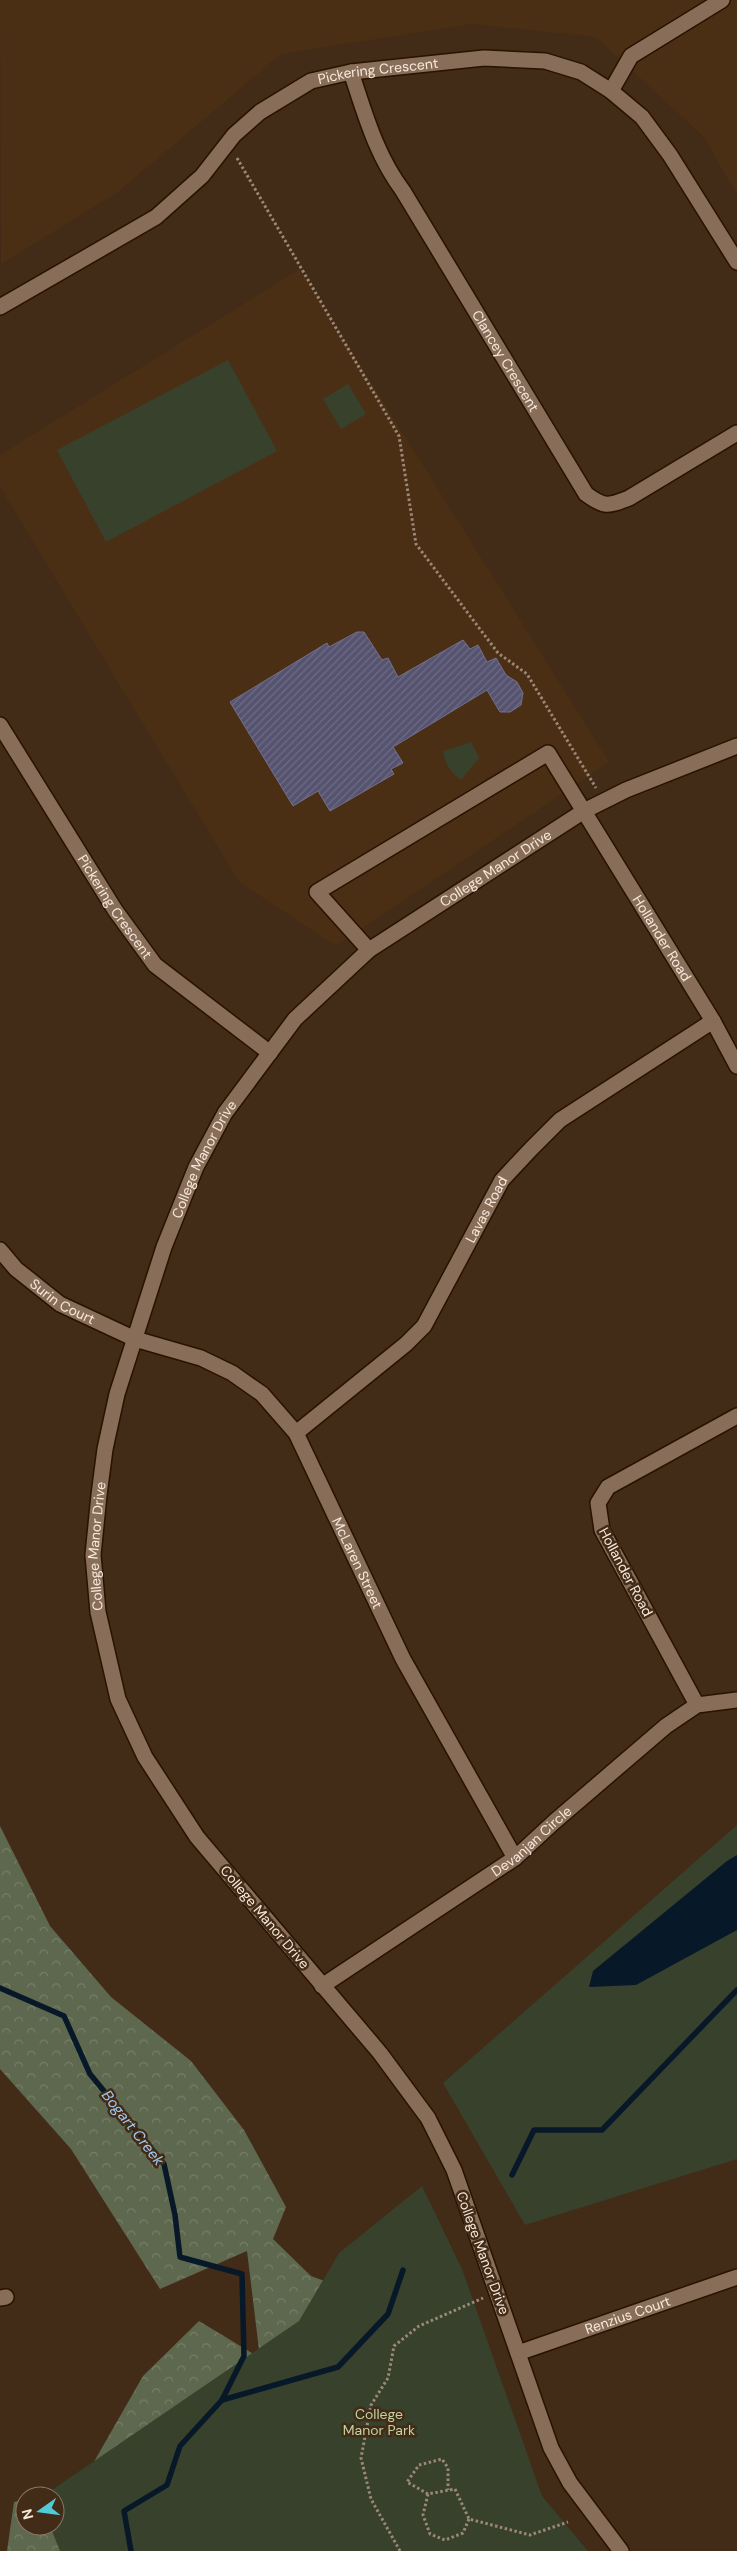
<svg xmlns="http://www.w3.org/2000/svg" width="737" height="2551" viewBox="0 0 737 2551" font-family="'DM Sans',sans-serif">
  <defs>
    <pattern id="forest-crowns" width="20" height="18" patternUnits="userSpaceOnUse" patternTransform="scale(1.25)"><rect width="20" height="18" fill="#5e684e"/><path d="M2 6a3 3 0 1 1 6 0M12 15a3 3 0 1 1 6 0" fill="none" stroke="#767e67"/></pattern>
    <pattern id="building-hatch" width="6" height="6" patternUnits="userSpaceOnUse" patternTransform="scale(1.25)"><rect width="6" height="6" fill="#555370"/><path d="M-1 1l2-2M0 6l6-6M5 7l2-2" fill="none" stroke="#6e6c84"/></pattern>
  </defs>
  <rect width="100%" height="100%" fill="#422b17"/>
  <g fill="#4b2f15">
    <polygon points="0,0 737,0 737,195 704,137 596,37 472,24 281,54 118,192 1,264"/>
    <polygon points="300,269 609,762 336,946 239,882 0,487 0,455"/>
  </g>
  <polygon fill="url(#forest-crowns)" points="0,1826 50,1926 111,1997 191,2061 244,2130 286,2207 273,2239 311,2276 360,2294 184,2551 7,2551 14,2502 25,2499 25,2526 55,2526 55,2496 33,2496 83,2481 143,2376 199,2321 260,2358 247,2251 160,2289 71,2149 0,2069"/>
  <g fill="#38412b">
    <polygon points="228,360 277,451 106,542 57,450"/>
    <polygon points="348,384 366,414 341,429 323,399"/>
    <path d="M471,742L479,758L461,780C453,775 442,761 444,751Z"/>
    <polygon points="737,1825 737,2159 525,2225 443,2083"/>
    <polygon points="422,2186 462,2269 542,2496 588,2551 60,2551 50,2526 55,2526 55,2496 43,2496 299,2321 339,2253"/>
  </g>
  <polygon fill="#071829" points="737,1855 737,1930 636,1985 589,1987 593,1971 727,1861"/>
  <g fill="none" stroke-linecap="round" stroke-linejoin="round">
    <g stroke="#071829" stroke-width="5.5">
      <polyline points="0,1988 64,2016 90,2074 164,2164 175,2215 180,2257 242,2274 244,2356 222,2400 180,2446 167,2485 124,2511 131,2551"/>
      <polyline points="512,2175 534,2130 602,2130 737,1990"/>
      <polyline points="222,2400 338,2367 388,2314 403,2270"/>
    </g>
  </g>
  <polygon fill="url(#building-hatch)" stroke="#73718f" points="357,632 364,632 382,660 388,658 398,677 463,640 470,649 478,645 487,662 496,658 506,675 517,682 523,693 521,705 510,712 500,712 487,690 393,747 403,763 391,769 394,774 330,811 318,791 293,806 230,702 327,643 329,647"/>
  <g fill="none" stroke-linecap="round" stroke-linejoin="round">
    <defs>
      <g id="minor">
        <path id="s1" d="M351,72C365,114 376,155 403,191L586,494C605,508 608,506 629,498L737,433"/>
        <polyline points="611,91 631,56 722,0"/>
        <path id="s2" d="M0,307L156,217L202,176L234,135L260,112L311,81L351,72L484,58L545,61L581,72L611,91L642,117L670,155L737,262"/>
        <path id="s3" d="M0,725L115,910L155,965L270,1053"/>
        <path id="s4" d="M369,950L317,892L548,753L713,1021L737,1066"/>
        <path id="s5" d="M0,1250L16,1269L60,1304L135,1339L201,1358L232,1373L262,1394L296,1433L403,1659L515,1858"/>
        <path id="s6" d="M296,1433L406,1344L424,1326L502,1180L531,1149L560,1120L713,1021"/>
        <polyline points="697,1705 602,1530 598,1503 608,1487 737,1416"/>
        <path id="s7" d="M322,1986L515,1858L554,1822L666,1726L697,1705L737,1700"/>
        <polyline points="0,2298 6,2297"/>
        <path id="s8" d="M518,2353L737,2277"/>
        <path id="s9" d="M621,2551L570,2483L551,2448L454,2170L428,2118L380,2053L197,1837L145,1757L118,1699L98,1612L93,1555L99,1495L105,1449L117,1394L164,1247L196,1167L225,1113L295,1019L369,950L584,811L626,790L737,746"/>
      </g>
    </defs>
    <use href="#minor" stroke="#281301" stroke-width="18"/>
    <g stroke="#9b8878" stroke-width="3" stroke-dasharray="2.5 2.5" stroke-linecap="butt">
      <polyline points="237,158 399,436 416,544 498,653 527,674 596,788"/>
      <polyline points="428,2494 407,2482 419,2465 442,2459 448,2468 448,2490"/>
      <polyline points="469,2519 463,2533 445,2540 430,2534 423,2515 428,2494 455,2489 469,2519 530,2535 568,2522"/>
      <polyline points="400,2551 371,2499 361,2458 371,2405 388,2378 394,2346 419,2326 483,2298"/>
    </g>
    <use href="#minor" stroke="#886e58" stroke-width="15"/>
  </g>
  <g text-anchor="middle" dominant-baseline="central" stroke-width="5" stroke-linejoin="round" paint-order="stroke">
    <g font-size="14" fill="#f7e8dc" stroke="#422b17">
      <text stroke="none"><textPath href="#s2" startOffset="456">Pickering Crescent</textPath></text>
      <text stroke="none"><textPath href="#s1" startOffset="329">Clancey Crescent</textPath></text>
      <text stroke="none"><textPath href="#s9" startOffset="1981">College Manor Drive</textPath></text>
      <text stroke="none"><textPath href="#s3" startOffset="215">Pickering Crescent</textPath></text>
      <text stroke="none"><textPath href="#s4" startOffset="565">Hollander Road</textPath></text>
      <text stroke="none"><textPath href="#s9" startOffset="1561">College Manor Drive</textPath></text>
      <text stroke="none"><textPath href="#s6" startOffset="299">Lavas Road</textPath></text>
      <text stroke="none"><textPath href="#s5" startOffset="82">Surin Court</textPath></text>
      <text stroke="none"><textPath href="#s9" startOffset="1156">College Manor Drive</textPath></text>
      <text stroke="none"><textPath href="#s5" startOffset="499">McLaren Street</textPath></text>
      <text transform="translate(626 1572) rotate(62)">Hollander Road</text>
      <text stroke="none"><textPath href="#s7" startOffset="255">Devanjan Circle</textPath></text>
      <text transform="translate(265 1917) rotate(50)">College Manor Drive</text>
      <text transform="translate(483 2253) rotate(70)">College Manor Drive</text>
      <text stroke="none"><textPath href="#s8" startOffset="116">Renzius Court</textPath></text>
    </g>
    <g font-size="14" fill="#c1d5a2" stroke="#422b17">
      <text x="379" y="2414">College<tspan x="379" dy="16">Manor Park</tspan></text>
    </g>
    <g font-size="15" font-style="italic" fill="#a3caf3" stroke="#422b17">
      <text transform="translate(133 2128) rotate(52)">Bogart Creek</text>
    </g>
  </g>
  <g transform="translate(40 2511) rotate(256)"><circle r="24" fill="#422b17" stroke="#8a7766"/>
  <path d="M0-4L9 19L0 12L-9 19Z" fill="#52cbd9"/>
  <text y="-8" font-size="14" font-weight="bold" text-anchor="middle" fill="#f7e8dc">N</text>
  </g>
</svg>
